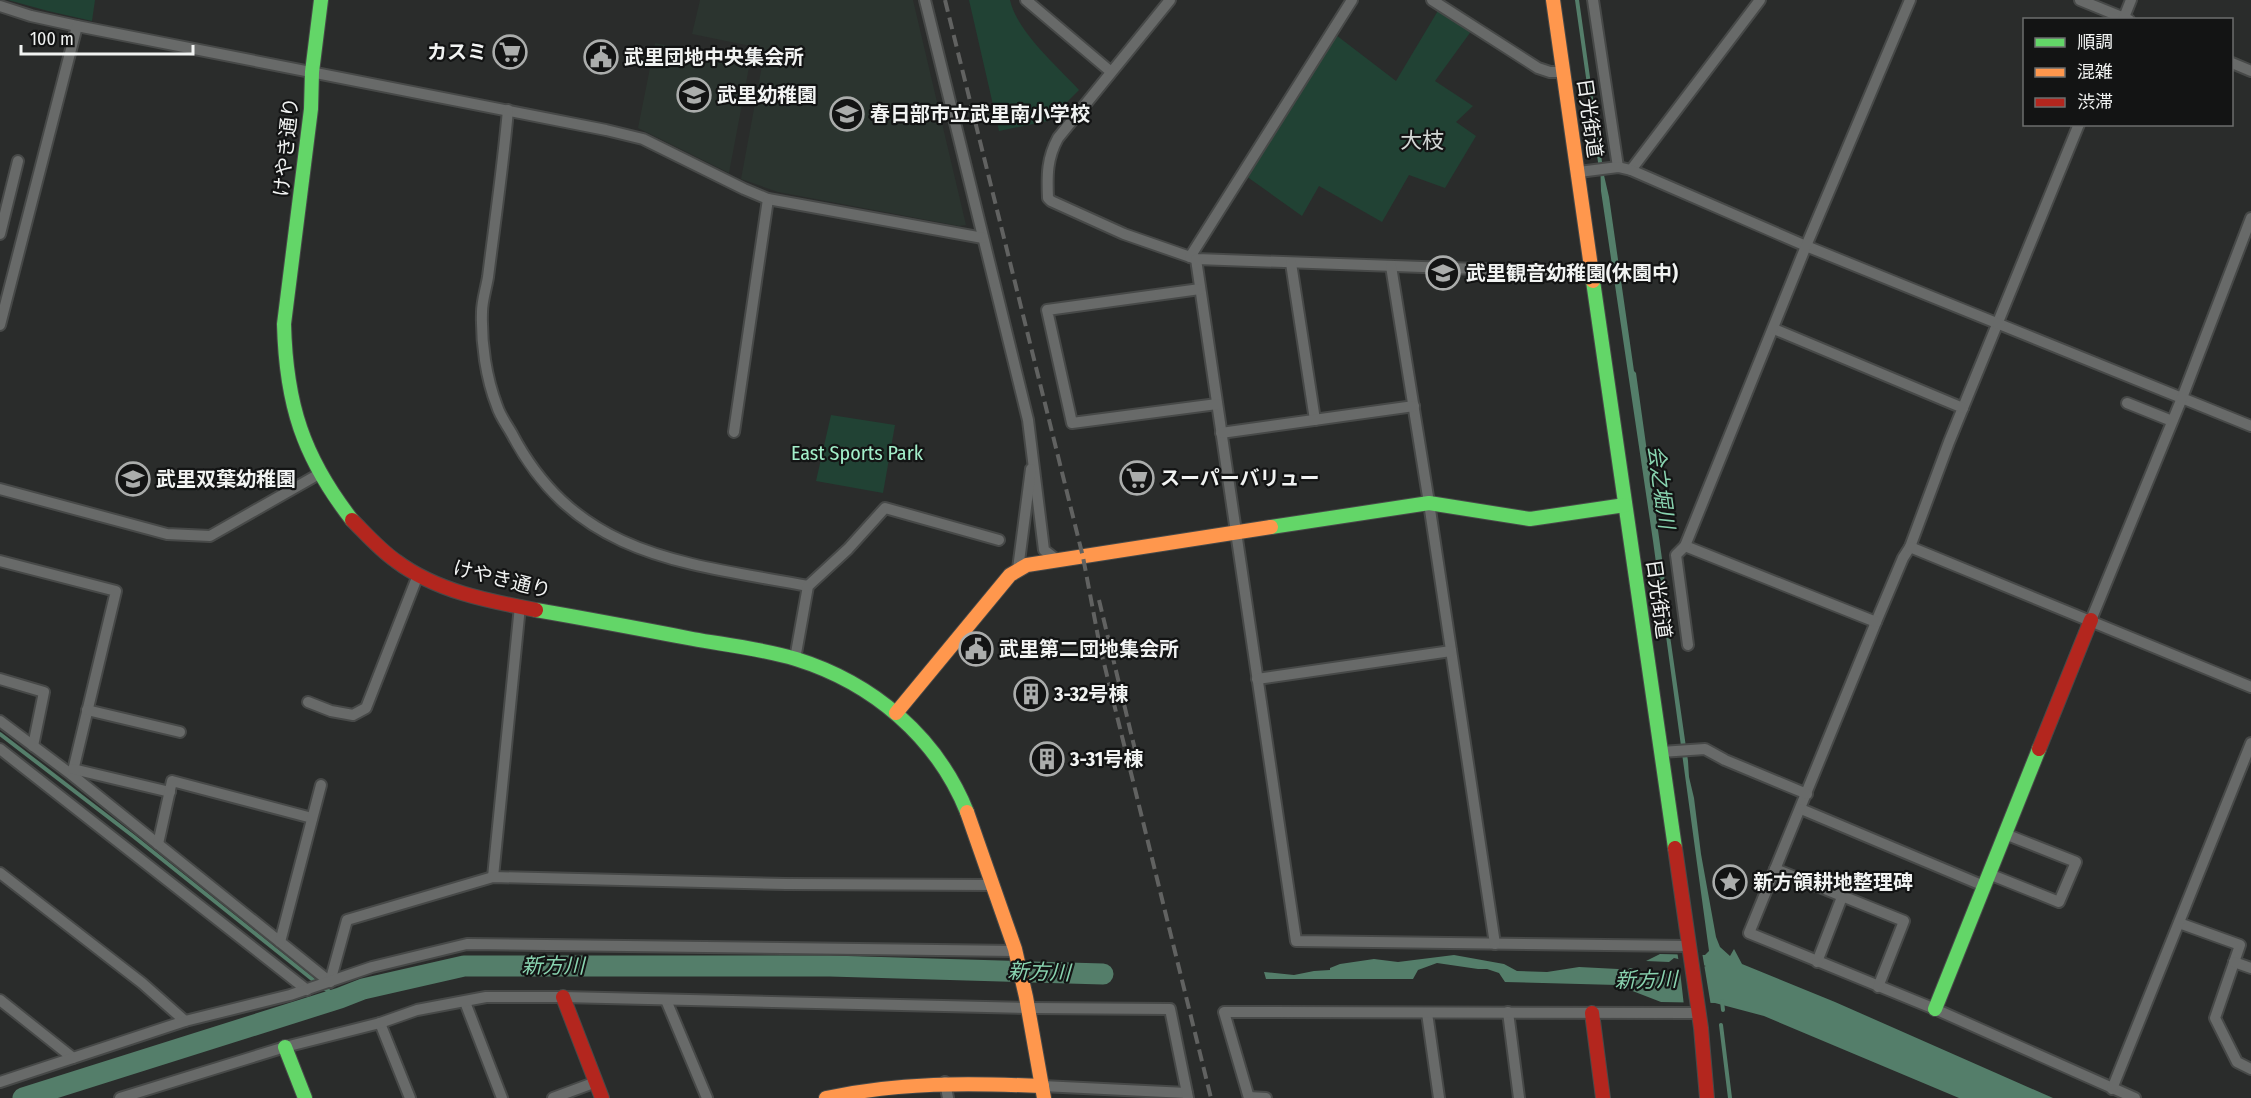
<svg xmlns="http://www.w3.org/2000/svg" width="2251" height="1098" viewBox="0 0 2251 1098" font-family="'Fira Sans Condensed','Noto Sans JP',sans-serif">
  <rect width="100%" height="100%" fill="#2a2c2b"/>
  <g fill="#2b342f">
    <polygon points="700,0 913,0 966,225 959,226 778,192 741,179 765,49 692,34"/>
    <polygon points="655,43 750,62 729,173 638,128"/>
  </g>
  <g fill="#214234">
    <polygon points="8,0 95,0 92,21 48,11"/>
    <path d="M969,0H1010C1017,32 1057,66 1079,90L1048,121L999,131Z"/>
    <polygon points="1439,9 1472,30 1435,81 1473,106 1456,122 1476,136 1445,188 1409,175 1382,222 1319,186 1302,216 1246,176 1336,35 1396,81"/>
    <polygon points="831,415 895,425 883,493 816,481"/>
  </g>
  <path fill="#547e6a" d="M1600,158L1609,197L1634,371L1636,373L1664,573L1668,622L1688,761L1689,777L1694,798L1701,854L1716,937L1720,947L1730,956L1734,949L1742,964L1835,1002L2053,1098H1959L1764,1016L1715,1003L1661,1002L1617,985L1505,982L1499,973L1487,969H1478L1437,963L1418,970L1413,979H1266L1264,972L1294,975L1314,971L1330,970V968L1340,964L1374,959L1398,962L1454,955L1504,964L1517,971L1547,972L1579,967L1618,969L1623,973L1630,968C1661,977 1676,975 1706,966L1674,958L1669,962L1646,961L1660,954L1705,955L1709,951L1653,541L1601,191Z"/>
  <polygon fill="#2a2c2b" points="1677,951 1702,952 1711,1006 1684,1006 1680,971 1695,966 1679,963"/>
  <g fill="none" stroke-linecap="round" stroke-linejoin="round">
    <g stroke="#547e6a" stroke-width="4">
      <polyline points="1577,0 1601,169"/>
      <polyline points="0,734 133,836 322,987 340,998"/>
      <polyline points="1722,1001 1723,1010"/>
      <polyline points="1721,1025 1730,1098"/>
    </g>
    <polyline stroke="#547e6a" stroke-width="21" points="23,1098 340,998 363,989 464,966 830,966 1103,974"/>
    <defs>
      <g id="street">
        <polyline points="925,0 1028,420 1044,550 1057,560"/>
        <polyline points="1026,0 1110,71"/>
        <path d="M1170,0L1058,138C1047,158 1047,175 1048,198L1051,201L1124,234L1196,259L1593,273"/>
        <polyline points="1432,0 1538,68 1550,72 1564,72"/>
        <polyline points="1593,0 1618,167"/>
        <polyline points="2080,0 2129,20"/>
        <polyline points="0,6 31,16 77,26 606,130 643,139 744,189 768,199 983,238"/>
        <polyline points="2123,20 2131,0"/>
        <polyline points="2232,63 2251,71"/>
        <path d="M508,110C503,166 495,221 488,277C486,289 482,301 482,312C481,343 486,378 497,406C500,416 507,425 512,434C577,558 686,563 808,586"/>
        <polyline points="2079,124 1949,442 1910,547 1903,558 1876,622 1749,933 1935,1009 2135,1098"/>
        <polyline points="1631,170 1760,0"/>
        <polyline points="1579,172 1618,167 1631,170 1806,246 2251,426"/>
        <polyline points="0,234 18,161"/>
        <polyline points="1190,257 1352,0"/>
        <polyline points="1196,259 1296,941 1688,946"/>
        <polyline points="1291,263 1315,420"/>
        <polyline points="1391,266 1429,503 1495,944"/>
        <polyline points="1200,289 1047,310 1072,423 1217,404"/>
        <polyline points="0,325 77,26"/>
        <polyline points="1774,329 1963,408"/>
        <polyline points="2127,403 2172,421"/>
        <polyline points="734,432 768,199"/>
        <polyline points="1221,433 1414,406"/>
        <polyline points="0,489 167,534 210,536 319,474"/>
        <polyline points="1685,546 1876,622"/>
        <polyline points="1910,547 2251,687"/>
        <polyline points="0,561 116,591 72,775"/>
        <polyline points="1018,569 1031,469"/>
        <polyline points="2091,620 2182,398 2251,218"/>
        <polyline points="1688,645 1676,555 1685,546 1806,246 1910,0"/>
        <polyline points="795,659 808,586 848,549 885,508 999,540"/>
        <polyline points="0,679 44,692 33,746"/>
        <polyline points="1257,679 1451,651"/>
        <polyline points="308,702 331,711 353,715 366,708 418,575"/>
        <polyline points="87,710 180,732"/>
        <polyline points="0,721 72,775 330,982"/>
        <polyline points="0,749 307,990"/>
        <polyline points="1661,752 1705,749 1725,760 1807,794"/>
        <polyline points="73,769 170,792"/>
        <polyline points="1801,809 1984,886"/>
        <polyline points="158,844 172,781 312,818"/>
        <polyline points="1775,869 1904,921 1878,987"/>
        <polyline points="0,873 142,983 185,1021"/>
        <polyline points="1989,874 2059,902 2076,862 2005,834"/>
        <polyline points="493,877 520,606"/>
        <polyline points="2179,923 2240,945 2215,1018 2237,1062 2251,1069"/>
        <polyline points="280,942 321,785"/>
        <polyline points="1817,962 1842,897"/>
        <polyline points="2234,962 2251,968"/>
        <polyline points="330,982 347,920 493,877 786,884 993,885"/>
        <polyline points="0,1000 73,1058"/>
        <polyline points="666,1000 707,1098"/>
        <polyline points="465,1002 502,1098"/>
        <polyline points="1508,1012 1519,1098"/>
        <polyline points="1427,1013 1439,1098"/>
        <polyline points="380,1023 410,1098"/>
        <polyline points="0,1082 185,1021 290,995 372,967 467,944 1016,951"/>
        <polyline points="945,1082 948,1098"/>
        <polyline points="1042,1086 1187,1093"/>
        <polyline points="2112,1089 2251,743"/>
        <polyline points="1249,1097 1266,1098"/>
        <polyline points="120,1098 285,1047 380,1023 417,1010 486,997 563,997 1029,1008 1170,1009 1188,1098"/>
        <polyline points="553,1098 596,1082"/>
        <polyline points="1249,1098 1224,1012 1698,1013"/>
      </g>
      <g id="fast">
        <path d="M321,0L312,72L311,109L284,324C286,404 303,457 352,520"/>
        <polyline points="1593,281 1675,848"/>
        <polyline points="1271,527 1429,503 1530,519 1625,505"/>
        <path d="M536,610C588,619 641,629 693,639C727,645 763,649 796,659C873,683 937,737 967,812"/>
        <polyline points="1935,1009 2039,749"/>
        <polyline points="285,1047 305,1098"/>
      </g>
      <g id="slow">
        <polyline points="1553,0 1593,281"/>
        <polyline points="896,713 1010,575 1027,565 1271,527"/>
        <polyline points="967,812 1015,949 1026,997 1044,1098"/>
        <path d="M826,1098C898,1082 969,1083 1042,1086"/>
      </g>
      <g id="jam">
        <path d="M352,520C366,534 380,550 396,561C436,591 488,601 536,610"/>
        <polyline points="2039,749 2091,620"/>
        <polyline points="1675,848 1701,1028 1707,1098"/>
        <polyline points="563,997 602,1098"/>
        <polyline points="1592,1013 1603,1098"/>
      </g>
    </defs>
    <use href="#street" stroke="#474948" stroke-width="14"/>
    <use href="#fast" stroke="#474948" stroke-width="16"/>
    <use href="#slow" stroke="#474948" stroke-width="16"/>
    <use href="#jam" stroke="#474948" stroke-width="16"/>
    <use href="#street" stroke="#686a69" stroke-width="10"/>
    <use href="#fast" stroke="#63d668" stroke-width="14"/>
    <use href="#slow" stroke="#ff974d" stroke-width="14"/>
    <use href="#jam" stroke="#b3261e" stroke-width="14"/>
    <g stroke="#616261" stroke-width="4" stroke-dasharray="12 6" stroke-linecap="butt">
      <polyline points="945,0 1083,557 1100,647 1211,1098"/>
      <polyline points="1099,600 1137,758"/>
    </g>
  </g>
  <defs>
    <symbol id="supermarket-ring" viewBox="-11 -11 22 22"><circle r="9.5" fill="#131414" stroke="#abadac" stroke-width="1.5"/><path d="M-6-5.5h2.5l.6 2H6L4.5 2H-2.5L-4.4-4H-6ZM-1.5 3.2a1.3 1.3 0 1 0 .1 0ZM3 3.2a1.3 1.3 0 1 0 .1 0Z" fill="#abadac"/></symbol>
    <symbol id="civic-ring" viewBox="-11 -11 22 22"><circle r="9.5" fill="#131414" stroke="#abadac" stroke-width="1.5"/><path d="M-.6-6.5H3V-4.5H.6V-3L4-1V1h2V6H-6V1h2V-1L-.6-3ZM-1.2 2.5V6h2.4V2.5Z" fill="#abadac"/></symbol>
    <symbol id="school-ring" viewBox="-11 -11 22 22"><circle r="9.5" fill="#131414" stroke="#abadac" stroke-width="1.5"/><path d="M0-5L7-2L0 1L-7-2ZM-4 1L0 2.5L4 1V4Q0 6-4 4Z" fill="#abadac"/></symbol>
    <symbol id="building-ring" viewBox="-11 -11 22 22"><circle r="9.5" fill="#131414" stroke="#abadac" stroke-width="1.5"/><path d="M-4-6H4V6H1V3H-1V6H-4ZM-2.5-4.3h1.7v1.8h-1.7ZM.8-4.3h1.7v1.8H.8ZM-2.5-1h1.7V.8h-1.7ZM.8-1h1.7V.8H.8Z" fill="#abadac"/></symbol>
    <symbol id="sight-ring" viewBox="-11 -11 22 22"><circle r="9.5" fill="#131414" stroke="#abadac" stroke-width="1.5"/><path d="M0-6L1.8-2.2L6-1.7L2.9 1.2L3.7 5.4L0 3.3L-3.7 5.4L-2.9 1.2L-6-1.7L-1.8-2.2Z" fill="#abadac"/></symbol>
  </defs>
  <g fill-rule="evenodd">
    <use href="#supermarket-ring" x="491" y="33" width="38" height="38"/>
    <use href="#civic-ring" x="582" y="38" width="38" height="38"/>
    <use href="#school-ring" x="675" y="76" width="38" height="38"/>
    <use href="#school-ring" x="828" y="95" width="38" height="38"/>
    <use href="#school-ring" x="1424" y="254" width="38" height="38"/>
    <use href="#supermarket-ring" x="1118" y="459" width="38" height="38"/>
    <use href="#school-ring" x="114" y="460" width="38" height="38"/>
    <use href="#civic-ring" x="957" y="630" width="38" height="38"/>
    <use href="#building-ring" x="1012" y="675" width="38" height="38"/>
    <use href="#building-ring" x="1028" y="740" width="38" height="38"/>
    <use href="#sight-ring" x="1711" y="863" width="38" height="38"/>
  </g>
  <g text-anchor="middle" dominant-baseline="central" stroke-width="4.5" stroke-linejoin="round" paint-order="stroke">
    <g font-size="20" font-weight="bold" fill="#f1f3f2" stroke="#131414" text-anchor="start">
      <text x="487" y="52" text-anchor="end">カスミ</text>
      <text x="624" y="57">武里団地中央集会所</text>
      <text x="717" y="95">武里幼稚園</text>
      <text x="870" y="114">春日部市立武里南小学校</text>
      <text x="1466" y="273">武里観音幼稚園(休園中)</text>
      <text x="1160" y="478">スーパーバリュー</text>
      <text x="156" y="479">武里双葉幼稚園</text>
      <text x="999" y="649">武里第二団地集会所</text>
      <text x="1054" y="694">3-32号棟</text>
      <text x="1070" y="759">3-31号棟</text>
      <text x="1753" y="882">新方領耕地整理碑</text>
    </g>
    <g font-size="20" fill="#f1f3f2" stroke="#131414">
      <text transform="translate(1590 118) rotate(82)">日光街道</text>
      <text transform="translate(286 147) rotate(-84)">けやき通り</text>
      <text transform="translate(502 579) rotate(14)">けやき通り</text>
      <text transform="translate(1659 599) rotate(82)">日光街道</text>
    </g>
    <g font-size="20" fill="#a3efca" stroke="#131414">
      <text x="857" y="453">East Sports Park</text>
    </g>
    <g font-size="21" font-style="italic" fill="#89d4b0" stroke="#131414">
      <text transform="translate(1661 487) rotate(82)">会之堀川</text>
      <text x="553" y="966">新方川</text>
      <text transform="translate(1039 972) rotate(2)">新方川</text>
      <text transform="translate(1646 980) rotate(-1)">新方川</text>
    </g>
    <g font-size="22" fill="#d2d6d4" stroke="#131414">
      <text x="1422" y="140">大枝</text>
    </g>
  </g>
  <rect x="2023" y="18" width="210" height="108" fill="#131414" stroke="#6c6d6d" stroke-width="1.5"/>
  <rect x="2035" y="38" width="30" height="9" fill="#63d668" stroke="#6c6d6d" stroke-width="1.5"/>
  <text x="2077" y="48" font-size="18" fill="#f1f3f2">順調</text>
  <rect x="2035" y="68" width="30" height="9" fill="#ff974d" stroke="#6c6d6d" stroke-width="1.5"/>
  <text x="2077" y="78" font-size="18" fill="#f1f3f2">混雑</text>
  <rect x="2035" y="98" width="30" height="9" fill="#b3261e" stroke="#6c6d6d" stroke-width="1.5"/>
  <text x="2077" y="108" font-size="18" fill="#f1f3f2">渋滞</text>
  <path d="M21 45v9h172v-9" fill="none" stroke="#f1f3f2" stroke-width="3"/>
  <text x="30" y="45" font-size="18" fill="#f1f3f2" stroke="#131414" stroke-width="4.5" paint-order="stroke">100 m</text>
</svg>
